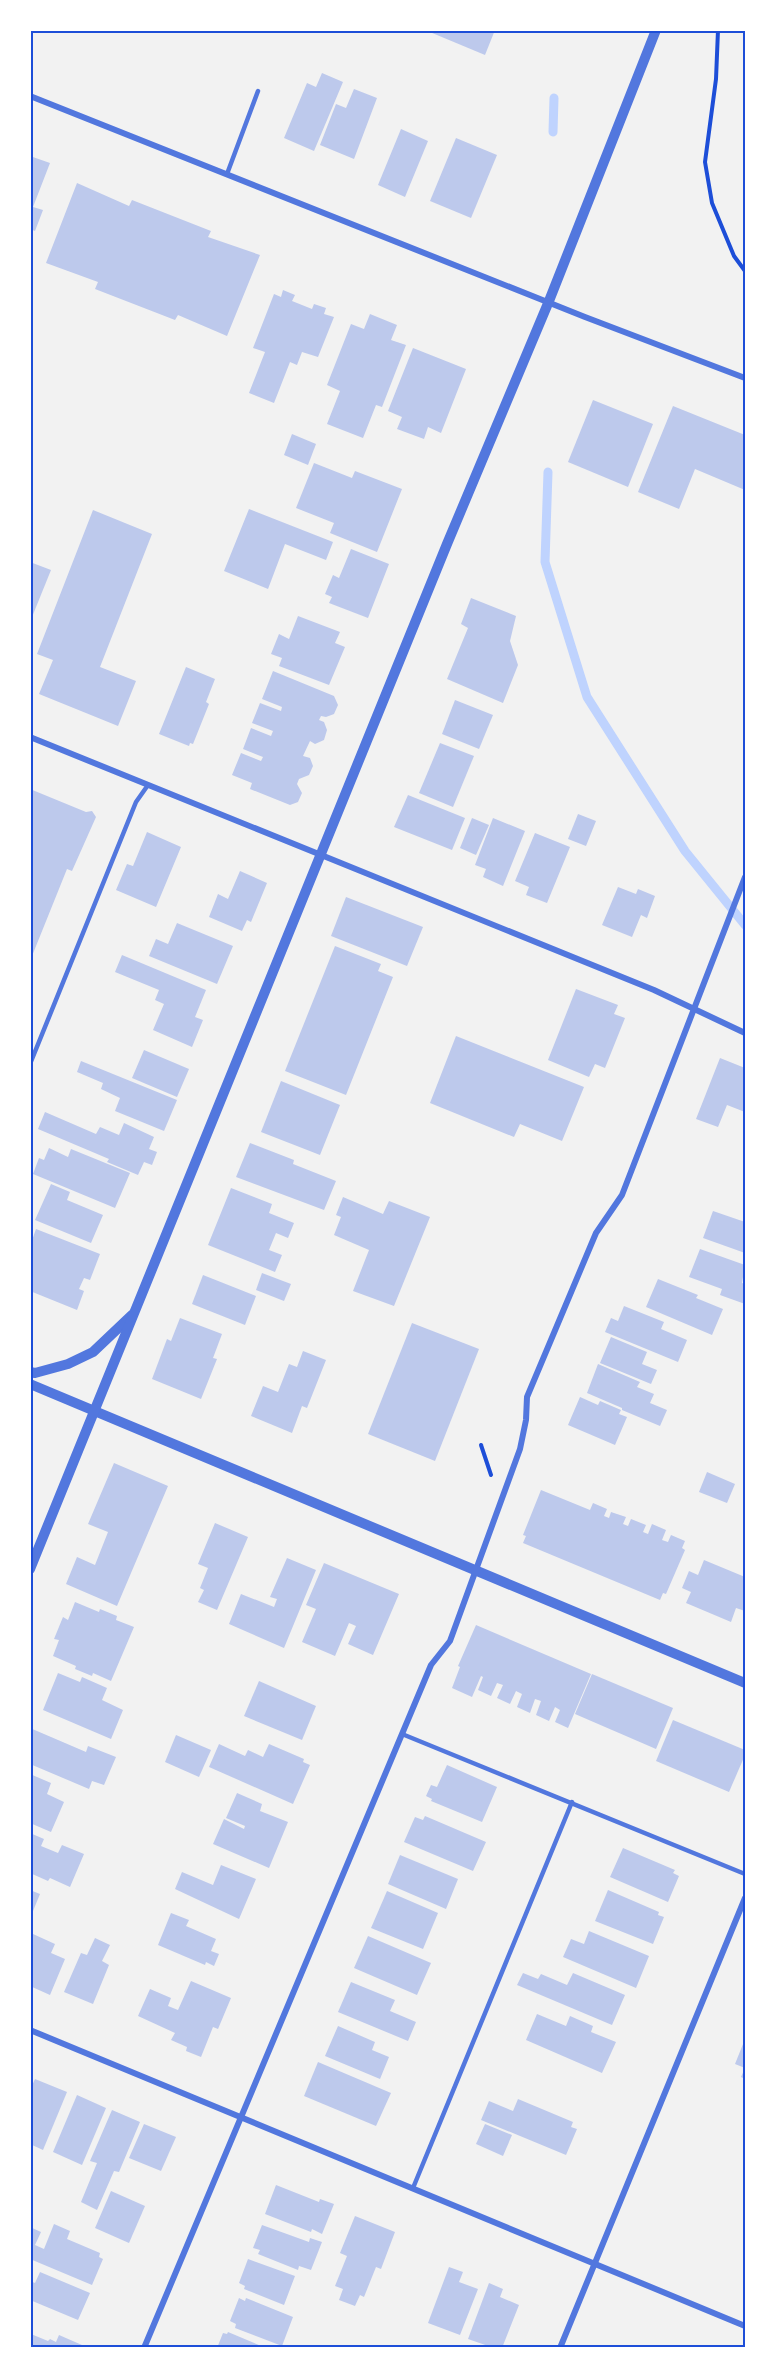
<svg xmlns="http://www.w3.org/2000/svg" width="775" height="2378" viewBox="0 0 775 2378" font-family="Karla,sans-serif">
  <rect width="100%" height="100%" fill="#f2f2f2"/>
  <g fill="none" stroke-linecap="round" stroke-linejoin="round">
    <g stroke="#bfd3fe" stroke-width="9">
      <polyline points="553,132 554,98"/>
      <polyline points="548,472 545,562 587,697 685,851 745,925"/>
    </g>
  </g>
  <g fill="#bdc9ec">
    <polygon points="425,30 495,30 485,55"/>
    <polygon points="322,73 343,82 314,151 284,138 307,83 316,87"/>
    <polygon points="354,89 377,98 354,159 320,145 336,104 346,108"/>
    <polygon points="401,129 428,141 405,197 378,185"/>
    <polygon points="456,138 497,155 471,218 430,201"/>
    <polygon points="30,156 50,163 33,207 43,210 35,231 30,229"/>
    <polygon points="77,183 129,206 132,200 211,231 208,237 260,255 227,336 178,315 175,320 95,289 98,282 46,263"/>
    <polygon points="283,290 295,295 292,301 312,309 314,304 326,308 324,314 334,317 318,357 302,352 297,365 290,362 274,403 249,393 265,352 253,348 274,294 281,297"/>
    <polygon points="370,314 397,325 391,340 406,345 382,407 376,405 363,438 327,424 340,391 327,385 351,324 364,329"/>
    <polygon points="413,348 466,369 441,433 428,427 424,439 397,429 402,417 388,411"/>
    <polygon points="593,400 653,424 628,487 568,462"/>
    <polygon points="673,406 745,435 745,490 695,469 679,509 638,492"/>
    <polygon points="292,434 316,444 308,465 284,455"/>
    <polygon points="314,463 352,478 355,471 402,489 377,552 330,533 334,523 296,508"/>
    <polygon points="249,509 333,542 326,560 285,544 268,589 224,571"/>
    <polygon points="93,510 152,534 100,667 136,681 118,726 39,694 53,660 37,654"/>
    <polygon points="351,549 389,564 368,618 329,603 332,597 325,594 333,575 339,578"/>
    <polygon points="30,562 51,570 30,622"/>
    <polygon points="471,598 516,616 510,641 518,665 503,703 447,679 468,628 461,624"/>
    <polygon points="298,616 340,632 335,643 345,647 329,685 279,666 282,658 271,654 279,634 289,639"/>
    <polygon points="186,667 215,679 206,702 209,704 193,744 190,743 189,746 159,734"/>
    <polygon points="273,671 334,696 338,705 334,714 326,717 321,716 319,720 324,722 327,730 324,740 315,744 310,741 303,756 310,758 313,766 309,775 299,779 297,784 302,793 298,802 290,805 250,789 252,783 232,775 241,753 261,761 263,757 243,749 251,728 271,736 273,731 252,723 260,703 281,711 282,707 262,699"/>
    <polygon points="455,700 493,715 479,749 442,734"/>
    <polygon points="440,743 474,756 453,807 419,793"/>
    <polygon points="30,789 86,812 92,811 96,817 72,871 67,869 30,961"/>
    <polygon points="408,795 465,818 452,850 394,827"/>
    <polygon points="578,814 596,821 586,846 568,839"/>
    <polygon points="472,818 489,825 476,855 460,848"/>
    <polygon points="493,818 525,831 503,886 483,877 486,869 475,865"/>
    <polygon points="147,832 181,847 156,907 116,890 127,864 133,866"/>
    <polygon points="535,833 570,847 547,903 526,895 529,887 515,881"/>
    <polygon points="240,871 267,883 251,922 247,920 242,931 209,917 218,894 228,899"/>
    <polygon points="618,887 636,894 638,889 655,896 647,918 641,915 632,937 602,925"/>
    <polygon points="346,897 423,927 407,966 331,936"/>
    <polygon points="177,923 233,946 217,984 149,956 156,939 168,944"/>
    <polygon points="335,946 381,964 378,971 393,977 346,1095 285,1071"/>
    <polygon points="122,955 206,990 195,1017 203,1020 192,1047 153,1030 164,1004 155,1000 159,990 115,972"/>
    <polygon points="576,989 618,1005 614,1014 625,1018 605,1068 595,1064 589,1077 548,1060"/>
    <polygon points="456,1036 584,1087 562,1141 520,1124 514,1137 430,1103"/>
    <polygon points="144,1050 189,1069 177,1097 132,1078"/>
    <polygon points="720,1058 745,1068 745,1112 727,1105 718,1127 696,1119"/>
    <polygon points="81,1061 177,1100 164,1131 115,1111 120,1098 101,1089 103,1083 77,1072"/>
    <polygon points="281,1081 340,1105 320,1155 261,1132"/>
    <polygon points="45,1112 96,1134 100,1127 119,1135 124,1123 154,1137 149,1149 157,1152 152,1165 144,1162 138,1175 107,1162 109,1159 38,1129"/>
    <polygon points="250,1143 294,1160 293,1164 336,1181 324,1210 236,1177"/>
    <polygon points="49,1148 68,1157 71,1149 130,1173 115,1208 33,1174 39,1158 44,1160"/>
    <polygon points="51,1184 70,1192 67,1200 103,1215 91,1243 35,1220"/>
    <polygon points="231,1188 272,1204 269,1213 294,1223 288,1238 276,1233 269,1250 282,1255 275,1272 208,1245"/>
    <polygon points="343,1197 383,1214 389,1201 430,1217 394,1306 353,1291 369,1250 334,1235 341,1217 336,1215"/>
    <polygon points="713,1211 745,1222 745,1253 703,1238"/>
    <polygon points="36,1229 100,1254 90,1280 84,1278 79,1289 84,1291 77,1310 30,1291 30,1246"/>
    <polygon points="700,1249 745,1265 742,1283 745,1284 745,1304 720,1295 722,1289 689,1277"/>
    <polygon points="262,1273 291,1284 284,1301 256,1290"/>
    <polygon points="203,1275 256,1296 245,1325 192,1304"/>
    <polygon points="658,1279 698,1295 696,1298 723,1309 712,1335 646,1307"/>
    <polygon points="624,1306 664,1322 661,1329 687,1340 678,1362 605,1332 611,1318 618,1321"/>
    <polygon points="180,1318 222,1334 213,1358 217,1359 201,1399 152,1379 167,1339 171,1341"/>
    <polygon points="412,1323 479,1349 435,1461 368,1434"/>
    <polygon points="611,1337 647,1352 642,1364 657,1370 651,1384 600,1363"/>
    <polygon points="303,1351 326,1360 307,1408 302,1406 292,1433 251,1416 263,1386 278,1392 289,1364 297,1367"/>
    <polygon points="598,1364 640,1382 637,1387 654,1394 650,1403 667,1410 660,1426 622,1410 622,1408 587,1393"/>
    <polygon points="580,1397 598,1405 600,1401 621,1410 619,1414 627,1417 615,1445 568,1425"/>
    <polygon points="114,1463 168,1486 117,1606 66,1584 77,1557 95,1565 108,1532 88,1524"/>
    <polygon points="707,1472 735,1484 727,1503 699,1492"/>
    <polygon points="541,1490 590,1510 593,1503 607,1509 604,1516 609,1518 611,1512 626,1517 623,1524 628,1526 631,1519 646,1525 643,1532 648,1534 652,1524 666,1530 662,1540 668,1542 671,1535 685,1541 682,1548 685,1550 666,1594 663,1593 660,1600 523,1543 526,1536 523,1535"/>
    <polygon points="215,1523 248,1537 217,1610 198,1602 204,1590 200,1588 208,1568 198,1564"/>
    <polygon points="287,1558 316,1570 284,1648 229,1624 241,1594 274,1607 277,1599 270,1597"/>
    <polygon points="704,1560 745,1577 745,1611 736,1608 731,1622 686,1603 691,1592 682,1588 689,1571 698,1575"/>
    <polygon points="324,1563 399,1594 373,1655 348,1644 356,1626 349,1623 335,1656 302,1642 316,1609 306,1605"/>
    <polygon points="75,1602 99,1612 100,1609 117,1616 116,1620 134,1627 111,1681 93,1673 92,1676 75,1669 76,1666 53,1656 59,1640 54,1639 63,1617 68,1620"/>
    <polygon points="476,1625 591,1674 568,1728 555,1722 560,1710 555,1707 549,1721 536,1715 541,1701 535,1699 530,1713 517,1707 522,1694 516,1691 510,1704 497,1698 503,1685 497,1683 491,1696 478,1690 483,1677 481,1676 472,1697 452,1688 460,1667 458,1666"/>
    <polygon points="58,1673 80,1682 82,1677 107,1688 102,1700 123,1710 111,1739 43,1710"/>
    <polygon points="592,1674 673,1708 656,1749 575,1714"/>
    <polygon points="259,1681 316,1706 302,1740 244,1716"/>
    <polygon points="673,1720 745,1750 745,1755 729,1792 656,1761"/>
    <polygon points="30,1728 86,1752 88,1746 116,1757 104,1785 92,1781 89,1789 30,1764"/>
    <polygon points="176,1735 211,1750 199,1777 165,1762"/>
    <polygon points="219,1744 245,1756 248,1750 263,1757 269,1744 304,1759 303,1762 310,1765 293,1804 209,1767"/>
    <polygon points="447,1765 497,1787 482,1822 431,1801 432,1799 426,1796 431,1785 437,1787"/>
    <polygon points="30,1774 51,1783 47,1794 64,1802 51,1832 30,1823"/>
    <polygon points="237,1793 262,1804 260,1811 288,1822 269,1868 213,1844 224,1819 244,1829 245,1826 226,1818"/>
    <polygon points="425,1816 486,1842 473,1871 404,1842 415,1817 423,1820"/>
    <polygon points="30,1833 44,1839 41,1846 58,1853 62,1845 84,1854 70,1887 50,1878 48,1881 30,1873"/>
    <polygon points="623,1848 675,1870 673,1873 679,1876 668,1902 610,1877"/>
    <polygon points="400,1855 458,1879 446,1909 388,1884"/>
    <polygon points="221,1865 256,1879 239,1919 175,1889 182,1872 213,1885"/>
    <polygon points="30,1890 40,1894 33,1911 30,1910"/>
    <polygon points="608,1890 659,1912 658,1915 664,1917 653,1944 595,1921"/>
    <polygon points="387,1891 438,1913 423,1949 371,1928"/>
    <polygon points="171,1913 189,1920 186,1926 216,1939 211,1951 219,1954 214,1966 206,1962 205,1965 158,1945"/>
    <polygon points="589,1931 649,1956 636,1988 563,1957 571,1939 584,1944"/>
    <polygon points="33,1934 55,1944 51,1953 65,1959 50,1995 30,1986 30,1940"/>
    <polygon points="368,1936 431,1963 417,1995 354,1968"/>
    <polygon points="95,1938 110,1945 102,1961 109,1965 93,2004 64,1992 81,1953 87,1955"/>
    <polygon points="523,1973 538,1979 541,1974 567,1985 573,1973 625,1995 612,2025 517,1985"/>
    <polygon points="191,1981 231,1998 218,2029 213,2027 201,2057 186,2051 187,2047 171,2040 175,2033 138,2016 150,1989 171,1998 168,2006 178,2010"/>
    <polygon points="351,1982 395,2000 390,2011 416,2022 408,2041 338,2012"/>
    <polygon points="537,2014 566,2026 570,2016 593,2026 591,2032 616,2042 602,2073 526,2040"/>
    <polygon points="338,2026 375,2042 372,2050 389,2057 380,2079 325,2056"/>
    <polygon points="745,2039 745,2079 741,2077 745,2068 735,2064"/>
    <polygon points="318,2062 391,2093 376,2126 304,2096"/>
    <polygon points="35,2079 67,2092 43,2150 30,2144 30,2090"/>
    <polygon points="77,2095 106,2108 82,2165 53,2152"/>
    <polygon points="518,2099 573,2122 571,2127 577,2129 566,2155 481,2120 489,2101 513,2111"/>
    <polygon points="112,2110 140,2122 119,2172 114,2171 97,2210 81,2202 97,2163 90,2161"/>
    <polygon points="144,2124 176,2137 161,2171 129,2158"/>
    <polygon points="485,2124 512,2135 503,2156 476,2144"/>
    <polygon points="276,2185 319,2202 320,2199 334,2204 322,2234 312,2229 311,2232 265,2214"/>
    <polygon points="111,2191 145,2206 129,2243 95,2228"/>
    <polygon points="355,2216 395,2232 381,2269 376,2267 364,2297 360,2295 355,2306 339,2300 343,2289 335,2286 347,2256 340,2253"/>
    <polygon points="54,2224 70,2231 67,2239 100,2253 99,2257 103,2259 92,2285 30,2259 30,2227 41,2232 35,2245 44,2249"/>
    <polygon points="262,2225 309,2242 310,2238 322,2242 311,2270 299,2266 298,2270 258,2254 260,2250 253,2248"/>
    <polygon points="248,2259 295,2276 284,2305 244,2289 245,2286 239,2283"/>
    <polygon points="449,2267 463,2272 459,2282 478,2289 460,2335 428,2323"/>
    <polygon points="40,2272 90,2293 78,2320 30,2300 30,2281 35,2283"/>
    <polygon points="489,2283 503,2289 500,2297 519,2305 502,2348 494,2348 468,2339"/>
    <polygon points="239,2298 245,2301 246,2298 293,2317 282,2346 235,2328 236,2324 230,2321"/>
    <polygon points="228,2332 266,2348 217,2348 223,2333 227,2334"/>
    <polygon points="31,2334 48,2341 50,2339 56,2342 59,2335 82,2345 81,2348 30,2348"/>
  </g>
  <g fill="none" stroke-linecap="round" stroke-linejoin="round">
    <g stroke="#1d4ed8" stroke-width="4">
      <polyline points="718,30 716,79 705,162 712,203 734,256 745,271"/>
      <polyline points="481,1445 491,1475"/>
    </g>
    <g stroke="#5277de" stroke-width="4.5">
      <polyline points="227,174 258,91"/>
      <polyline points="30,1064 136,802 148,785"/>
      <polyline points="402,1734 745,1874"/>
      <polyline points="413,2188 572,1802"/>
    </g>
    <g stroke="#5277de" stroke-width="6">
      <polyline points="30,96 585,317 745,378"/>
      <polyline points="30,737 654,990 745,1033"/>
      <polyline points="30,2030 745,2326"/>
      <polyline points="144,2348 431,1665 450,1641 520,1449 526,1420 527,1397 596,1233 622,1195 745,877"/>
      <polyline points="560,2348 745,1898"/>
    </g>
    <g stroke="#5277de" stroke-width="10">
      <polyline points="30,1372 35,1373 68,1364 93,1352 132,1315"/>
      <polyline points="30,1384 745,1683"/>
      <polyline points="30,1569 447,544 549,301 656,30"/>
    </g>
  </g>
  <rect width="775" height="2378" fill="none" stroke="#ffffff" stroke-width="63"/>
  <rect x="32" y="32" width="712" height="2314" fill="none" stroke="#1d4ed8" stroke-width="2"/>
</svg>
